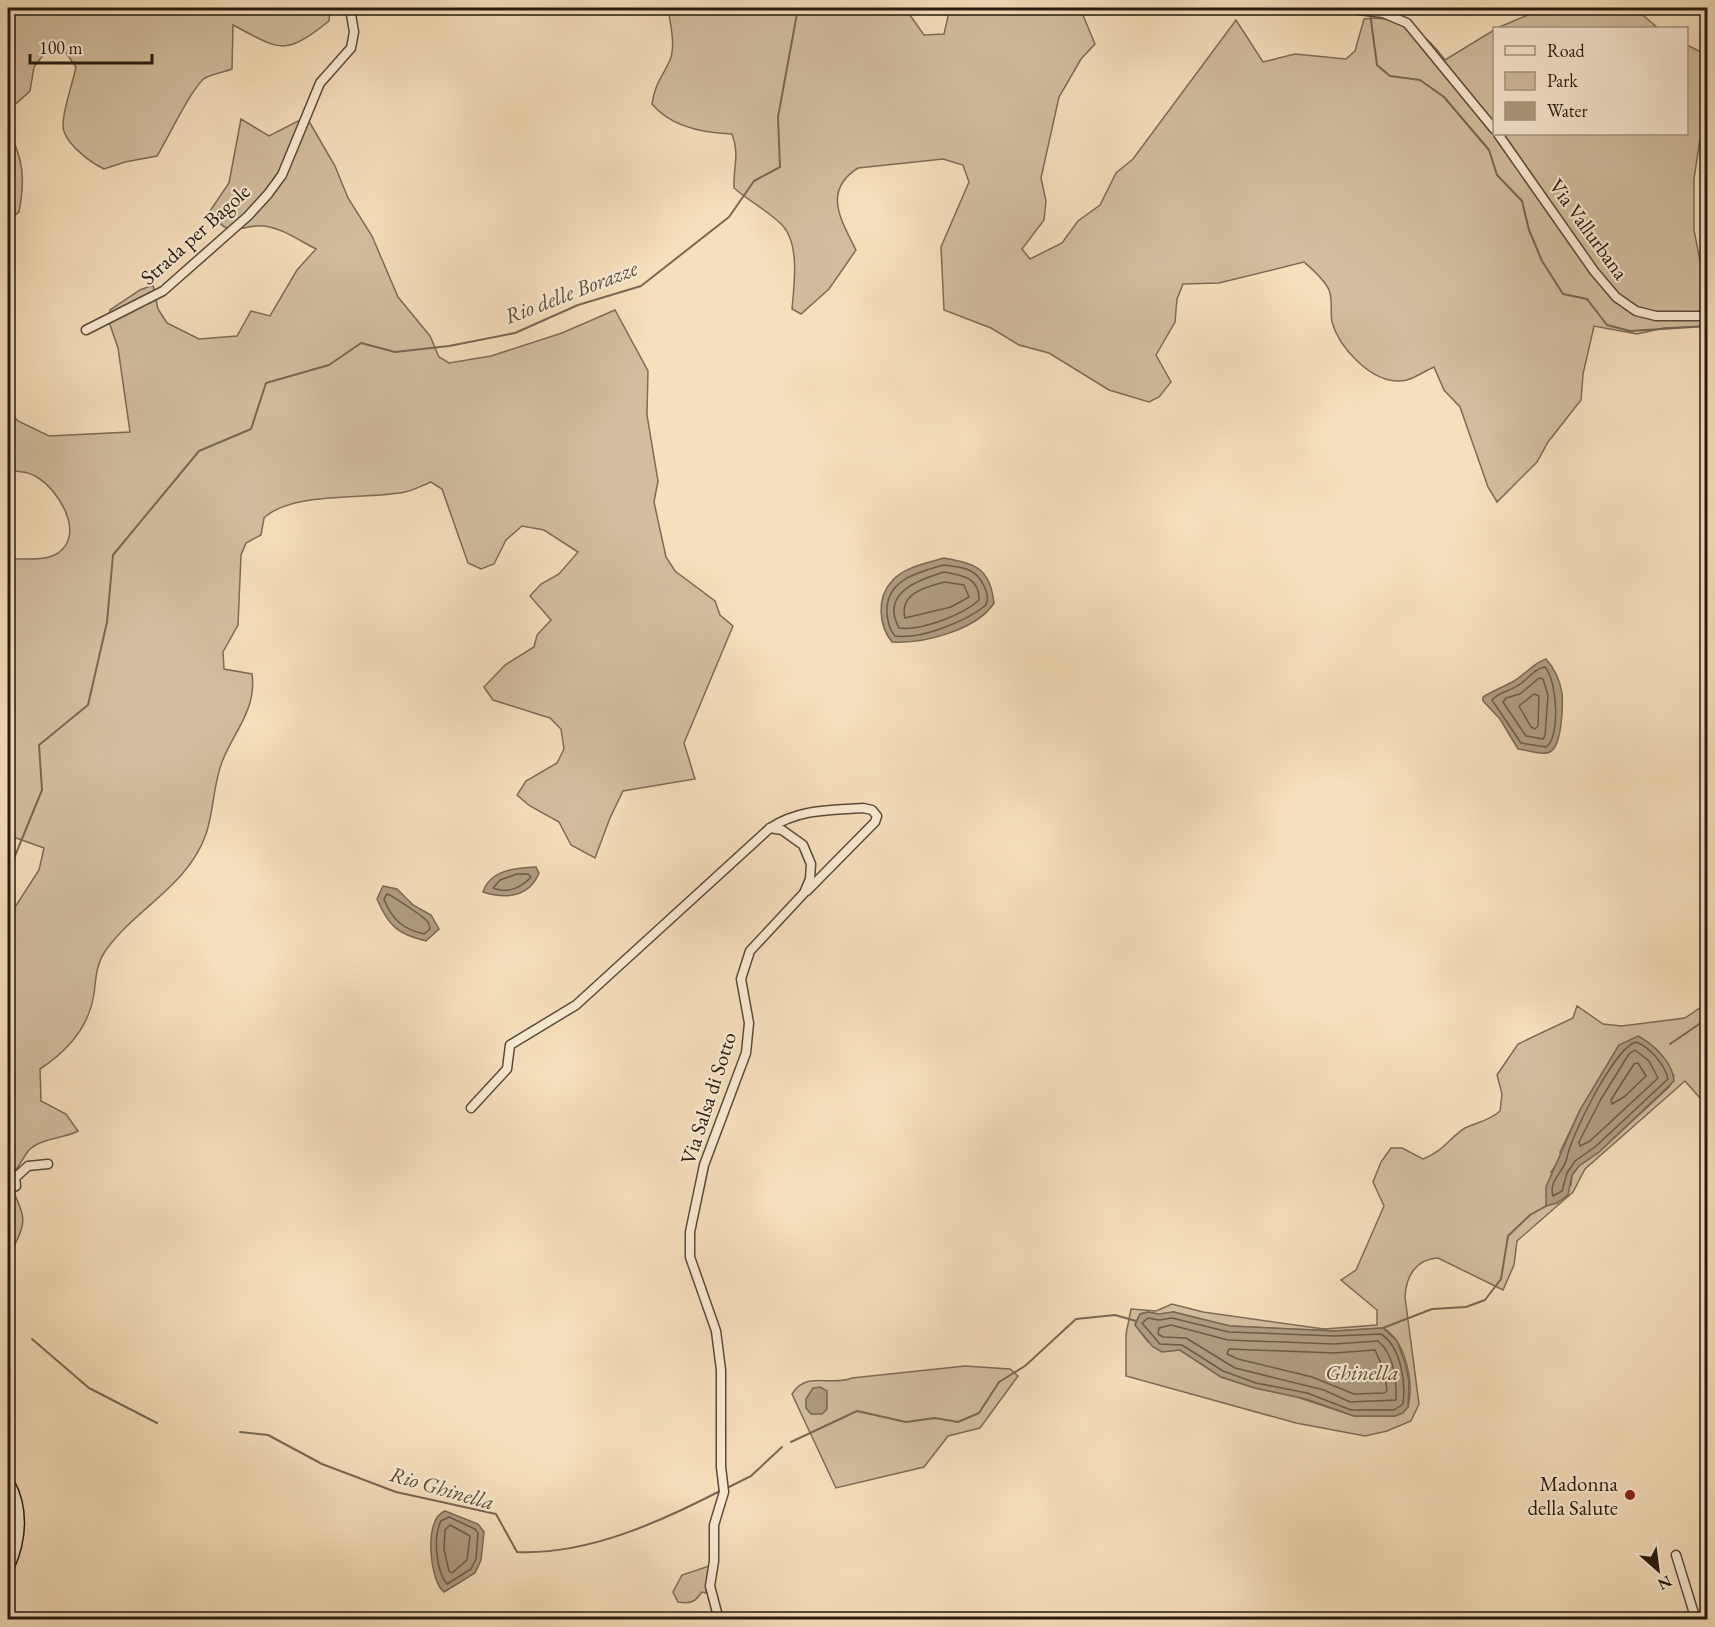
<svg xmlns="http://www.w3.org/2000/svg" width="1715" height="1627" viewBox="0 0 1715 1627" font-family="'EB Garamond',serif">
  <rect width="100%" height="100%" fill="#f6dfbc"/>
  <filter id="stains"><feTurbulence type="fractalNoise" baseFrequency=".00333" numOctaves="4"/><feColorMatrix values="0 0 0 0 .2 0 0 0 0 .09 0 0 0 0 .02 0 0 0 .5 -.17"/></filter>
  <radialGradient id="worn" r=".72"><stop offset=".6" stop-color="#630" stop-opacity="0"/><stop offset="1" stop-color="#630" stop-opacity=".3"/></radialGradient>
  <g fill="#d2be9f" stroke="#7c6c57" stroke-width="1.5" fill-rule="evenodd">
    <path d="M8,8H330L329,21C284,57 280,50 233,25L232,69C224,72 212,74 205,78C192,87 167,140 157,156L125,162L104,169C90,162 62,142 63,124C64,106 72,86 76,67L62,47L47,50L34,67L30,91L8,111Z"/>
    <path d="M668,8H905L924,35L944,34L950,8H1080L1095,44L1081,59L1059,97L1041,178L1046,201L1044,220L1022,249L1030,259L1062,243L1078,221L1100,205L1116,173L1133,159L1236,20L1263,62L1295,54L1346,59L1355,51L1364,19C1399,14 1425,32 1445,60L1494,30V134H1686L1687,45L1707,55V116L1703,119L1694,179V230L1702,271L1707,274V326L1664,328L1637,334L1594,326L1583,374L1581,400L1548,442L1537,462L1497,502L1488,487L1460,407L1444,390L1434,367C1422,372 1411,382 1397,381C1369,380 1339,347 1332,322C1330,312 1333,299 1329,290C1324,279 1312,269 1304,262L1219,283L1183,284L1177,299L1175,322L1156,355L1171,382L1159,397L1149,402L1109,390L1049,353L1019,345L991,328L944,310L941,247L969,182L963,165L943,159L858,168C822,191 841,220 856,250L829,289L801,314L792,309C794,286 800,245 783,226C769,211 750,202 734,188C733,168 740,154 732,134C703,133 671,127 652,104C655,83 662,78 670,60C676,45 670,23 668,8Z"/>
    <polygon points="1536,8 1634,8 1658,28 1497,28 1535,12"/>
    <path d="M241,119L269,136L298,121L310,123L335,166L348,198L372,236L398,297L430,336L439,357L449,363L491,356L562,333L615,310L648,371L647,415L658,481L654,502L666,557L675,571L715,601L720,615L733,626L684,743L695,779L623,791L610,818L595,858L571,845L559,822L530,806L517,795L526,781L557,763L564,749L561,729L550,718L493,700L484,687L505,665L534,647L537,635L551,620L530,596L541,584L559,574L578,552L544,530L522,526L506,540L494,564L481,569L468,563L442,489L431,482C423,485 414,490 405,492C367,500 292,491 264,518L261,535L246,543L241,555L238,625L223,652L224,669L252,674C257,709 234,731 222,762C213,785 214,811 206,834C188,886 136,908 106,950C96,964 96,978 94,994C89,1027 66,1052 40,1069L41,1101L66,1114L78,1131C63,1139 41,1138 29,1150C24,1156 17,1170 10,1178C12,1192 19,1201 22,1214C26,1228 14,1245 8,1258V918L39,870L44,848L13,837L8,843V559C24,558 44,562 58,553C86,534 58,488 35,476C28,471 16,471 8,471V410L18,421L49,436L130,432L118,348L109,322L110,310L140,290L153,285L158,309L167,323L199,339L237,336L251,311L270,316L297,270L316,249C300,241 282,228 264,226C238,224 230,242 210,211L229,183Z"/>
    <path d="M8,131C24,158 25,181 19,212L8,221Z"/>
    <path d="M1707,1003V1106L1685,1081L1585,1169L1573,1192L1517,1241L1514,1265L1503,1290L1438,1258C1416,1259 1406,1276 1405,1297L1419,1404L1411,1421L1387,1431L1365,1436L1296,1423L1126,1376V1334L1131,1309L1156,1311L1172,1304L1203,1312L1324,1329L1377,1325V1310L1341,1280L1356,1270L1384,1206L1373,1182L1381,1162L1391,1148H1402L1423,1159C1444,1151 1449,1138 1465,1128C1477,1122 1489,1121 1500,1111L1502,1094L1497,1075L1518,1044L1573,1018L1577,1006L1603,1024L1622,1026L1685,1018ZM1619,1045L1659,1052L1674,1076L1669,1087L1599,1152L1579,1166L1572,1175L1571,1185L1551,1172L1561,1158L1560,1152L1580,1110ZM1148,1312L1159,1315L1174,1312L1230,1326L1335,1331L1383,1328C1406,1341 1414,1383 1408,1407L1395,1416H1354L1294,1396L1255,1388L1221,1377L1180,1350L1165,1351L1148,1342L1135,1325L1140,1314Z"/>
    <path d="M965,1366L1010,1369L1018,1376L980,1428L948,1436L924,1467L836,1488L792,1394C807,1370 831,1387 852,1378Z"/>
    <path d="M709,1566L706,1593L702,1592C695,1602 691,1604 678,1602L673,1592L682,1575Z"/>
  </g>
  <g fill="#af9c81" stroke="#786853" stroke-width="1.5">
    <path d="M944,558C975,564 990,567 994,603C977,630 923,644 892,642C879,626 876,598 892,581C904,567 927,563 944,558Z"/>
    <path d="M1546,659C1555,669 1560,681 1562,693C1563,706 1562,746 1550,752C1543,756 1527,750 1518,749L1500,719L1483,701V697C1494,690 1504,687 1514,681C1526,674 1532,664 1546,659Z"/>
    <path d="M536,867L539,873C529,898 504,899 483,892C490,870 515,868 536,867Z"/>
    <path d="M383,886L397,889L413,905L431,915L439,929L426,941C398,934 389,927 377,899Z"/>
    <path d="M1638,1036C1653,1044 1673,1062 1674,1081L1599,1152L1579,1166L1572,1175L1568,1195L1557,1203L1546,1206V1187L1580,1110L1619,1045Z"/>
    <polygon points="1148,1312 1159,1314 1173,1312 1230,1326 1335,1331 1383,1328 1397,1341 1405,1363 1409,1381 1408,1407 1403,1413 1395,1416 1354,1416 1306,1399 1255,1388 1221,1377 1180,1350 1162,1352 1153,1347 1135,1325 1140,1314"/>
    <polygon points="820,1387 827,1391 827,1409 822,1414 811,1414 806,1408 806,1399 813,1388"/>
    <path d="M445,1511L478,1524L484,1532L481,1560L475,1573L444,1592C431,1584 422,1519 445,1511Z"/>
  </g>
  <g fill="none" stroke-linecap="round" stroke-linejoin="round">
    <g stroke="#6a5b48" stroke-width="1.5">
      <path d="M944,565C962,567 976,568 984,586C987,593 989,598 986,605C967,621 920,640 895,636C889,629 888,622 887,613C885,580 918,572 944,565Z"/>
      <path d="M944,572C962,575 980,578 979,600C963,615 921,631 899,628C880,593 918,580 944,572Z"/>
      <path d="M945,582L964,585L969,597L951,607L905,618C899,593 926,587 945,582Z"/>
      <path d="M1545,667C1557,680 1561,737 1546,747L1521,743L1492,700C1499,692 1508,692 1517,686C1527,681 1534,668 1545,667Z"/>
      <polygon points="1539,678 1543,679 1548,695 1545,736 1543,739 1526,736 1503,702 1506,698 1520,694"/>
      <polygon points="1534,694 1539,696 1538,726 1535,729 1531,727 1519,706"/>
      <path d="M517,874H528L531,877C521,888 507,894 493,888L500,880Z"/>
      <path d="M387,894C390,894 424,917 427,921C430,924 429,925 430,929L424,934C403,929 392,920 384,899Z"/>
      <path d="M1636,1042C1650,1047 1665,1065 1668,1079L1595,1147L1575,1161L1567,1173L1562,1191L1553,1196C1548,1181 1564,1172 1567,1158C1570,1137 1615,1047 1636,1042Z"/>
      <polygon points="1635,1050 1649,1061 1658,1078 1590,1141 1580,1146 1579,1142 1601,1099 1629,1054"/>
      <polygon points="1638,1063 1646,1076 1624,1097 1612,1104 1611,1100 1634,1064"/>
      <path d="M1148,1318L1159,1320L1172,1318L1229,1332L1335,1336L1381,1334C1401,1347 1406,1382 1403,1404L1394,1410H1351L1307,1393L1256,1383L1223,1371L1182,1345L1160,1344L1142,1323Z"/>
      <path d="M1171,1325L1228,1340L1334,1344L1378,1341C1394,1354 1397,1381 1396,1400L1350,1402L1324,1390L1235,1368L1186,1338L1163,1337L1158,1334L1159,1328Z"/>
      <polygon points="1229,1349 1334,1353 1375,1350 1384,1370 1387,1391 1384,1393 1354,1394 1312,1377 1238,1359 1227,1354"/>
      <path d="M449,1517L475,1529L478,1533L476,1559L471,1569L447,1584C436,1571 433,1537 441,1521Z"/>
      <polygon points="450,1525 470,1536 467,1560 452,1573 449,1571 444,1549 445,1530"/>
    </g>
    <g stroke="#786853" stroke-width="2">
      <polyline points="1370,13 1377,65 1390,76 1420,80 1444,97 1489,150 1497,175 1522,201 1529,230 1542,261 1563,294 1587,299 1607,325 1630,331 1708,326"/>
      <polyline points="8,873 42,790 39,745 88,705 107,622 113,555 199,451 251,429 266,383 329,365 361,343 395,352 449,346 515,333 578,305 641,286 729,217 754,181 780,167 778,117 798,8"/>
      <polyline points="1670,1044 1708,1018"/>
      <polyline points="1383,1328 1432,1309 1466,1307 1485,1300 1501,1279 1508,1236 1530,1215 1546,1206"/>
      <polyline points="32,1339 89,1388 157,1423"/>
      <path d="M240,1432L268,1435L322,1464L396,1492L496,1514L517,1552C588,1555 660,1522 722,1490"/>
      <polyline points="791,1442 857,1411 906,1422 935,1418 958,1422 979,1413 999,1382 1025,1366 1076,1319 1115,1315 1136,1321"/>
      <polyline points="727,1488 751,1476 782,1447"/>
    </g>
    <defs>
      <g id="street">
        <polyline points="434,8 456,8"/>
        <polyline points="1343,8 1383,13 1407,23 1494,129"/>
        <polyline points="1498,134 1594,271 1616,297 1636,311 1656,316 1708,316"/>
        <polyline points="86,330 163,291 248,216 268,194 282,175 320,83 351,48 354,32 350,8"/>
        <path d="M471,1108L507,1069L510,1045L576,1005L770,828C799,809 830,810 863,808L872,810L877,816L875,822L807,891"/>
        <polyline points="8,1190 16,1186 15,1178 28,1166 48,1164"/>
        <polyline points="1676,1555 1696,1620"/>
        <polyline points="719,1620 710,1586 714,1561 714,1525 724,1492 721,1467 721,1370 716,1331 690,1257 690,1232 704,1165 746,1053 749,1023 741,979 750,951 804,893 810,879 811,864 803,845 782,830 770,828"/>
      </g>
      <path id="secondary" d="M8,1483C22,1509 20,1539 8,1566"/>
    </defs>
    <use href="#street" stroke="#594b3a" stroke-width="11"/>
    <use href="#secondary" stroke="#251a0f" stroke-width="15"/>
    <use href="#street" stroke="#f9ead3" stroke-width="8"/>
    <use href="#secondary" stroke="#f9ead3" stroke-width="12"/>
  </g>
  <circle fill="#8f2418" stroke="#f9ead3" stroke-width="2" cx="1630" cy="1495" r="6"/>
  <g text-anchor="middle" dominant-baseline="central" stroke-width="4.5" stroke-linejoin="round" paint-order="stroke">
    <g font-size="21" fill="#251a0f" stroke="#f9ead3">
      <text transform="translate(1589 229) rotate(54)">Via Vallurbana</text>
      <text transform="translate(195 234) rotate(-42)">Strada per Bagole</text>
      <text transform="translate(708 1098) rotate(-72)">Via Salsa di Sotto</text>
    </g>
    <g font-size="21" fill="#251a0f" stroke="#f9ead3" text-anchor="end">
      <text x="1618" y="1483">Madonna<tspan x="1618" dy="24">della Salute</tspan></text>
    </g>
    <g font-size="22" font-style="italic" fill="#5c4e3d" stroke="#f9ead3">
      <text transform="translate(571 292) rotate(-21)">Rio delle Borazze</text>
      <text x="1362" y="1372">Ghinella</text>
      <text transform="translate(442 1488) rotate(16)">Rio Ghinella</text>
    </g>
  </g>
  <rect width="1715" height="1627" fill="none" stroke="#f6dfbc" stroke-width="30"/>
  <rect x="9" y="9" width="1697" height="1609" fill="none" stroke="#251a0f" stroke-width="3"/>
  <rect x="15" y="15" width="1685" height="1597" fill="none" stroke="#251a0f" stroke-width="1.5"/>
  <rect x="1493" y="27" width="195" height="108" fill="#f9ead3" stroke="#a49785" stroke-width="1.5"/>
  <rect x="1505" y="46" width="30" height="9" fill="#f9ead3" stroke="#a49785" stroke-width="1.5"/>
  <text x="1547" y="57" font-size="18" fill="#251a0f">Road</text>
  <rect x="1505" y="72" width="30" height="18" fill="#d2be9f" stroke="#a49785" stroke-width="1.5"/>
  <text x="1547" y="87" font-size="18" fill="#251a0f">Park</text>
  <rect x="1505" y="102" width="30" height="18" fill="#af9c81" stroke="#a49785" stroke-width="1.5"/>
  <text x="1547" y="117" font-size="18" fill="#251a0f">Water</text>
  <g transform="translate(1658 1570) rotate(152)" stroke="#f9ead3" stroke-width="4.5" paint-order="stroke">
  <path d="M0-4.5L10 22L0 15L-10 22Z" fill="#251a0f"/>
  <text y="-9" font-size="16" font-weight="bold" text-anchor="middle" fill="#251a0f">N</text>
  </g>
  <path d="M30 54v9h122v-9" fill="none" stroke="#251a0f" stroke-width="3"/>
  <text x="39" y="54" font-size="18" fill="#251a0f" stroke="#f9ead3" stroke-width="4.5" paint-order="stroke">100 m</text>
  <rect width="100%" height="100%" filter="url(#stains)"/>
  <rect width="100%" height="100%" fill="url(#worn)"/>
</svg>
